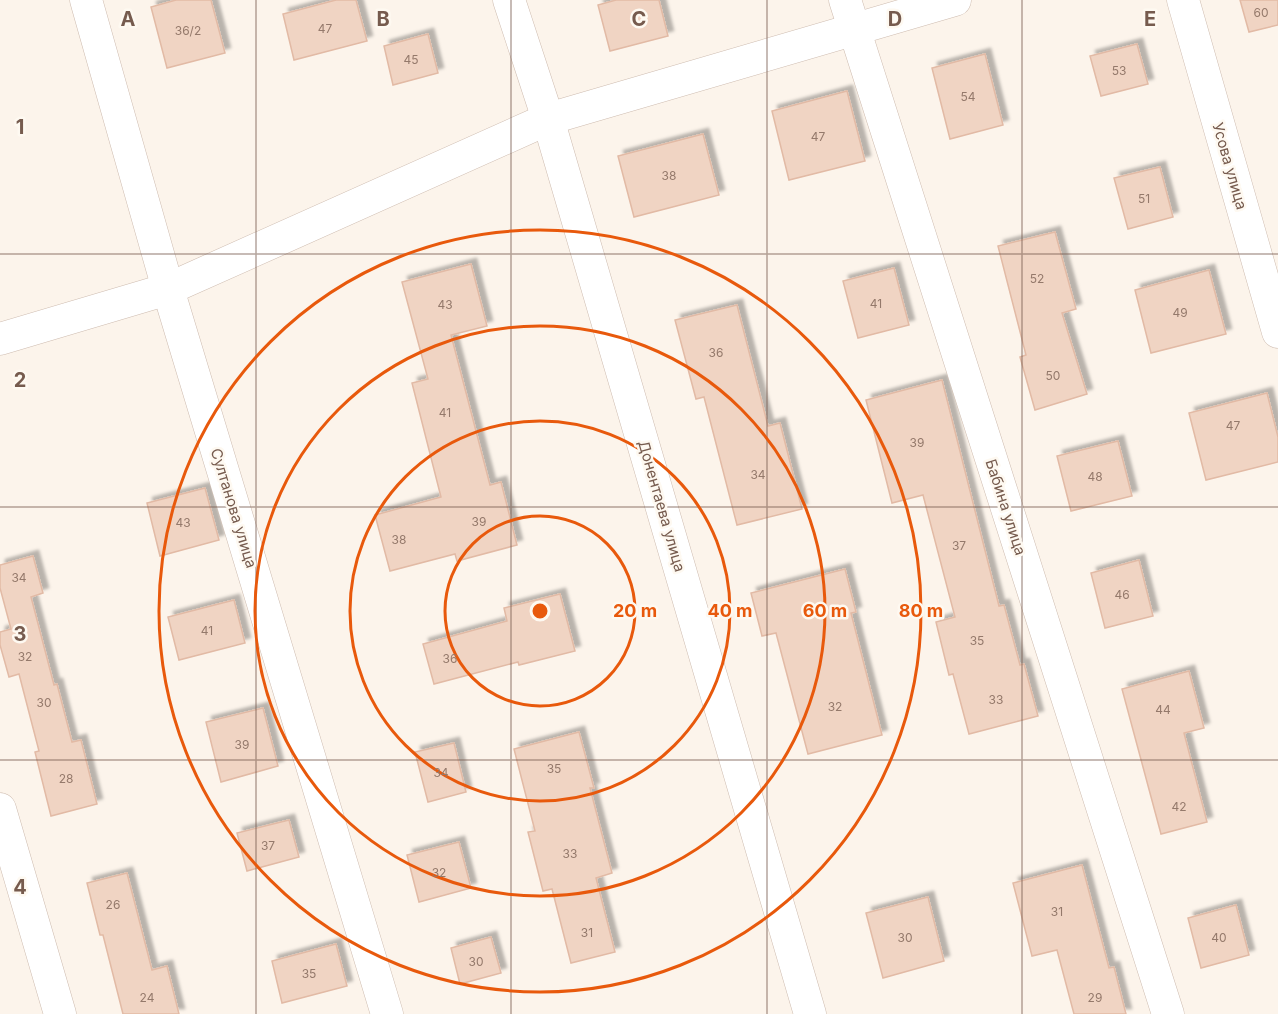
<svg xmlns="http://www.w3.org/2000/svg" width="1278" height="1014" viewBox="0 0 1278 1014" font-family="Inter,sans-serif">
  <defs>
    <filter id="shadow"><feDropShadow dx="5.5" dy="-5.5" stdDeviation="1.5" flood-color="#0004"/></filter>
  </defs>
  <rect width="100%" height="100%" fill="#fcf4eb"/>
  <g fill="#f0d4c3" stroke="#e2baa5" stroke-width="1.5" filter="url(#shadow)">
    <polygon points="176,0 211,0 225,53 167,68 151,7"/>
    <polygon points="336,0 356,0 367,41 294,60 283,14"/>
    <polygon points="616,0 659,0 668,36 610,51 598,5"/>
    <polygon points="1240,0 1278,0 1278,25 1249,32"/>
    <polygon points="428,34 438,73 393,85 384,46"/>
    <polygon points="1137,44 1148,84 1101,96 1090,56"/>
    <polygon points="985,54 1003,125 950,139 932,68"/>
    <polygon points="847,91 865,161 789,180 772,111"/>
    <polygon points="703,134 719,195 634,217 618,156"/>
    <polygon points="1160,167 1173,217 1128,229 1114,178"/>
    <polygon points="1055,232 1076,309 1062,313 1087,394 1035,410 1020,357 1026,355 998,246"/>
    <polygon points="471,264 487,326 451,335 490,485 501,482 517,545 457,561 455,554 390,571 375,515 441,497 412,383 428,379 402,282"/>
    <polygon points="894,268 909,325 858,338 843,281"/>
    <polygon points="1209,270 1226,334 1151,353 1135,290"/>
    <polygon points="737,305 768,426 780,423 802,509 737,525 704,397 696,399 675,320"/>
    <polygon points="942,380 999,606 1004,605 1020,665 1024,664 1038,716 969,734 953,674 949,675 936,622 955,617 923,495 892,503 866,400"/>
    <polygon points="1267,393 1278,437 1278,462 1206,480 1189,413"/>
    <polygon points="1118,441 1132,496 1071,511 1057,456"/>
    <polygon points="205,488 219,540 160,556 147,503"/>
    <polygon points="33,556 43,593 31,597 54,685 57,684 72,742 81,740 97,804 51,816 35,752 39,751 19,674 9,677 0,645 0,632 11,629 0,588 0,565"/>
    <polygon points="1139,560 1153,616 1105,628 1091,573"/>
    <polygon points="845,569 856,612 851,613 882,735 808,754 776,633 762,636 751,593"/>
    <polygon points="560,594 575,651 519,665 518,662 434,684 423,644 507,621 504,608"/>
    <polygon points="234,600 245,643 179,660 168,617"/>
    <polygon points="1189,671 1204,728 1184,733 1207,822 1161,834 1122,689"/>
    <polygon points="263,708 278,766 221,782 206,722"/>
    <polygon points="579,732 594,788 590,788 612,873 596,878 615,952 571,963 552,889 543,891 528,832 535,831 514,749"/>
    <polygon points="454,743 466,792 428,802 415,752"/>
    <polygon points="289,820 299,857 247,871 237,833"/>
    <polygon points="459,842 471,888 419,902 407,855"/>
    <polygon points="1082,865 1109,968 1114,967 1126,1014 1074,1014 1057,950 1032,956 1013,883"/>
    <polygon points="127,873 152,970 167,966 179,1014 123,1014 103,935 100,935 87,883"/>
    <polygon points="928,897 944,961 883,978 866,913"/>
    <polygon points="1236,905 1249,955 1201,968 1188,918"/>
    <polygon points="491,937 501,973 460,984 451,948"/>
    <polygon points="336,944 347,986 282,1003 272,961"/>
  </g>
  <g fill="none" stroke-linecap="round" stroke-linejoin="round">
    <defs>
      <g id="street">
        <polyline points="86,0 168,289 387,1014"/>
        <polyline points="509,0 548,119 810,1014"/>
        <polyline points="845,0 1168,1014"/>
        <polyline points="1183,0 1278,332"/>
        <polyline points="0,339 168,289 548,119 955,0"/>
        <polyline points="0,809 60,1014"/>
      </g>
    </defs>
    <use href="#street" stroke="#cebcb0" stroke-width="33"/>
    <use href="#street" stroke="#fff" stroke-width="32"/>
  </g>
  <path fill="none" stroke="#765b4e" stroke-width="1.5" stroke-opacity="0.55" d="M256,0V1014M511,0V1014M767,0V1014M1022,0V1014M0,254H1278M0,507H1278M0,760H1278"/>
  <g fill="none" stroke="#e8590c" stroke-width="3">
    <circle cx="540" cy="611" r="95"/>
    <circle cx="540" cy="611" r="190"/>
    <circle cx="540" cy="611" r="285"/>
    <circle cx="540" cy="611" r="381"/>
  </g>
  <g text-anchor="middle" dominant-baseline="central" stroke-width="5" stroke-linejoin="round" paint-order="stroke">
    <g font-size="12" fill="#94796b">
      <text x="1261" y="12">60</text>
      <text x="325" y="28">47</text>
      <text x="188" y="30">36/2</text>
      <text x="411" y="59">45</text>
      <text x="1119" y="70">53</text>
      <text x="968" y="96">54</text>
      <text x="818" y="136">47</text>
      <text x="669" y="175">38</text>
      <text x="1144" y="198">51</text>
      <text x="1037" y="278">52</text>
      <text x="876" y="303">41</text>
      <text x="445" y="304">43</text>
      <text x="1180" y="312">49</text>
      <text x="716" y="352">36</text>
      <text x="1053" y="375">50</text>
      <text x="445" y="412">41</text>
      <text x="1233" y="425">47</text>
      <text x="917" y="442">39</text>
      <text x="758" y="474">34</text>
      <text x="1095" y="476">48</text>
      <text x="479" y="521">39</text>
      <text x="183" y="522">43</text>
      <text x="399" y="539">38</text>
      <text x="959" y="545">37</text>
      <text x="19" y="577">34</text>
      <text x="1122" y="594">46</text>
      <text x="207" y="630">41</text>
      <text x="977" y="640">35</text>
      <text x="25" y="656">32</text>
      <text x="450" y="658">36</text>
      <text x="996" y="699">33</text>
      <text x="44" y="702">30</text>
      <text x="835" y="706">32</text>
      <text x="1163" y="709">44</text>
      <text x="242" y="744">39</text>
      <text x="554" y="768">35</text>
      <text x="441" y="772">34</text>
      <text x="66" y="778">28</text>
      <text x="1179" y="806">42</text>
      <text x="268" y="845">37</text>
      <text x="570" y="853">33</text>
      <text x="439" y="872">32</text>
      <text x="113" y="904">26</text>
      <text x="1057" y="911">31</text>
      <text x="587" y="932">31</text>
      <text x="905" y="937">30</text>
      <text x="1219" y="937">40</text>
      <text x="476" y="961">30</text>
      <text x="309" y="973">35</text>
      <text x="147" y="997">24</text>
      <text x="1095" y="997">29</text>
    </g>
    <g font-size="15" fill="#765b4e" stroke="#fef9f1">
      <text transform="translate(1230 166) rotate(74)">Усова улица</text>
      <text transform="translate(662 506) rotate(74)">Донентаева улица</text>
      <text transform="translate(1006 507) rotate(72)">Бабина улица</text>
      <text transform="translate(234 508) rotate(73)">Султанова улица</text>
    </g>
  </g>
  <g font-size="20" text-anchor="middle" font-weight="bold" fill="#765b4e" stroke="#fef9f1" stroke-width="5" stroke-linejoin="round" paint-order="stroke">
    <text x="128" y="26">A</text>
    <text x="383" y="26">B</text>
    <text x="639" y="26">C</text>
    <text x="895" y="26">D</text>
    <text x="1150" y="26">E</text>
    <text x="20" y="134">1</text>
    <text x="20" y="387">2</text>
    <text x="20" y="641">3</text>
    <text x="20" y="894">4</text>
  </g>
  <circle cx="540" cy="611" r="9" fill="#e8590c" stroke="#fef9f1" stroke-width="3"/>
  <g font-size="18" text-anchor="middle" font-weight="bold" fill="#e8590c" stroke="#fef9f1" stroke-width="5" stroke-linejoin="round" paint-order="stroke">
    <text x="635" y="617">20 m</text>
    <text x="730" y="617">40 m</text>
    <text x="825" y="617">60 m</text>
    <text x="921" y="617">80 m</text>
  </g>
</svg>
